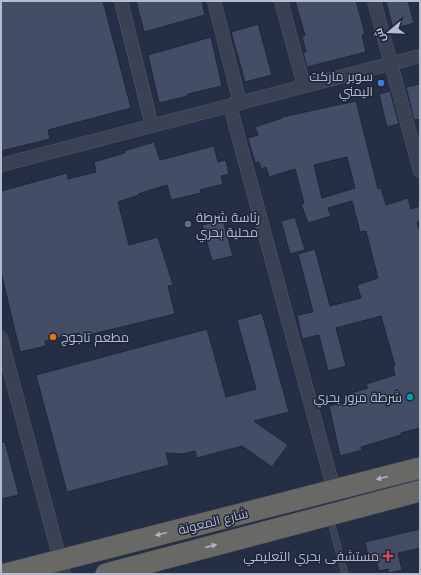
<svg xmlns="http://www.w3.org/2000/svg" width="421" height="575" viewBox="0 0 421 575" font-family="Inter,Cairo,sans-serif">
  <rect width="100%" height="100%" fill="#242e44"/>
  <g fill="#434d66" stroke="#1f273b" fill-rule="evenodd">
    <polygon points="1,1 103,1 131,108 48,130 50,139 1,151"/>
    <polygon points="136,1 202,1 205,15 144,32"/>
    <polygon points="295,1 356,1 365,34 362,35 366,52 307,67 303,53 306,52 302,36 305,35"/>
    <polygon points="386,1 408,1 414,23 393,29"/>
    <polygon points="258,24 272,75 245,82 231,32"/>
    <polygon points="211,37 222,86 188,94 188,96 159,103 148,55"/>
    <polygon points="420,84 420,119 414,120 406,87"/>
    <polygon points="390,91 399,124 387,127 379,94"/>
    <path d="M356,101L378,189L381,188L386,205L408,198L411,209L420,206V221L417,222L420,233V428L401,433V435L361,447L362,450L340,456L329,406L350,401L348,394L368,388L366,384L395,375L393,366H395L381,316L336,328L346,366L328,371L319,335L302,339L297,315L313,312L298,254L315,249L330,306L361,298L357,285L378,278L366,231L360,232L352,201L328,208L331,216L308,223L301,204L304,203L295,169L269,177L266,167L261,169L259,162L255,163L248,138L258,135L255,127L282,118V117ZM347,157L355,188L322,198L314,165Z"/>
    <polygon points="154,142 160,160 214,146 218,162 226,160 229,174 221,176 223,184 200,190 201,193 171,200 167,185 138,194 139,195 118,202 129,245 158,237 173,285 168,286 175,314 80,337 79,333 45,341 46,346 20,352 1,272 1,191 67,173 68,179 96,172 94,162 125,153 124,151"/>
    <polygon points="295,217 305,250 290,254 281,221"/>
    <polygon points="223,220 233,256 212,261 202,225"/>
    <polygon points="262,313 289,412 254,421 288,445 272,467 242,446 197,458 195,451 184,454 166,453 169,465 67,492 36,375 207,329 226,397 256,389 237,320"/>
    <polygon points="5,442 19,495 1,499 1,443"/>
    <polygon points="420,529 420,548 398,553 402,570 389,573 388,569 379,571 377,563 370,564 365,542"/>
  </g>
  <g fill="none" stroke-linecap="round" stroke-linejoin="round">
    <defs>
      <polyline id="service" points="330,518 345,574"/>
      <g id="minor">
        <polyline points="121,1 152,126"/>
        <polyline points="214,1 240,103"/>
        <polyline points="281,1 304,86"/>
        <polyline points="374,1 420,171"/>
        <polyline points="230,106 334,490"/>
        <polyline points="1,165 420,56"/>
        <polyline points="1,338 64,574"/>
      </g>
      <g id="trunk">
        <polyline points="6,574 420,468"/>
        <polyline points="106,574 420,491"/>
      </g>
    </defs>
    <use href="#service" stroke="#545b6e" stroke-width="7"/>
    <use href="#minor" stroke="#545b6e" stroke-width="14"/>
    <use href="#trunk" stroke="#434b5e" stroke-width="22"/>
    <use href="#service" stroke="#394153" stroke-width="6"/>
    <use href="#minor" stroke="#394153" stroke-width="13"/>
    <use href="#trunk" stroke="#686864" stroke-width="21"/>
  </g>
  <defs><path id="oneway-solid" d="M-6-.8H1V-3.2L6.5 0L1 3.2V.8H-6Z"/></defs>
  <g fill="#aeb4c2">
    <use href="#oneway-solid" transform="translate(382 478) rotate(166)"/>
    <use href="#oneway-solid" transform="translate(161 534) rotate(166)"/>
    <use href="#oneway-solid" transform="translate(211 546) rotate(-15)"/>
  </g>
  <circle fill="#3f7fe0" stroke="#1d2539" stroke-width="1.5" cx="381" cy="83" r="4"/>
  <circle fill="#5c6f8a" stroke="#1d2539" stroke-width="1.5" cx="188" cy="224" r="4"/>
  <circle fill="#e8710a" stroke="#1d2539" stroke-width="1.5" cx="53" cy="337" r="4"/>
  <circle fill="#0f9aa8" stroke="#1d2539" stroke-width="1.5" cx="410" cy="397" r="4"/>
  <path fill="#e0444e" stroke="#1d2539" stroke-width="1.5" d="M386 550h4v4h4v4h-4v4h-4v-4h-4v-4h4z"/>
  <g text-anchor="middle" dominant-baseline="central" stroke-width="3" stroke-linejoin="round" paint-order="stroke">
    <g font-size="13" fill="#b6bccd" stroke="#1d2539" text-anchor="end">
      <text x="373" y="76">سوبر ماركت<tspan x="373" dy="15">اليمني</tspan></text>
      <text x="196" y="217" text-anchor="start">رئاسة شرطة<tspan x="196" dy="15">محلية بحري</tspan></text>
      <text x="61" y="337" text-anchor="start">مطعم تاجوج</text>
      <text x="402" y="397">شرطة مرور بحري</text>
      <text x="379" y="556">مستشفى بحري التعليمي</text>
    </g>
    <g font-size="13" fill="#b6bccd" stroke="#1d2539">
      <text transform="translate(213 521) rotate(-14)">شارع المعونة</text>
    </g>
  </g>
  <rect width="421" height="575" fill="none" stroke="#b6bccd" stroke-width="4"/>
  <g transform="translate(389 32) rotate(251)" stroke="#1d2539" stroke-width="3" paint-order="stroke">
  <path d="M0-3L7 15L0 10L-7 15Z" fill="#b6bccd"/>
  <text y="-6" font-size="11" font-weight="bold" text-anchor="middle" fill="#b6bccd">ش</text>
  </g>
</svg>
